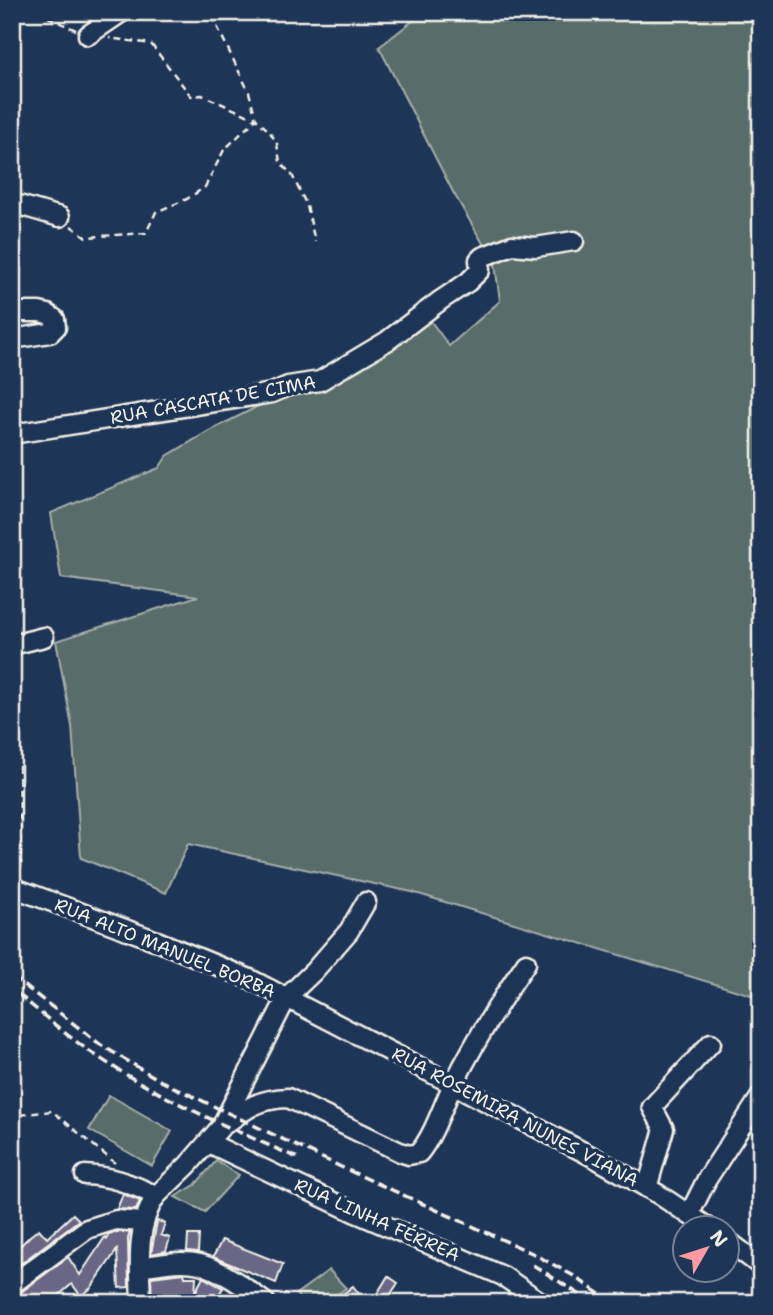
<svg xmlns="http://www.w3.org/2000/svg" width="773" height="1315" viewBox="0 0 773 1315" font-family="'Shantell Sans',sans-serif">
  <rect width="100%" height="100%" fill="#1d3557"/>
  <filter id="ink" filterUnits="userSpaceOnUse"><feTurbulence type="fractalNoise" baseFrequency=".0143" numOctaves="2"/><feDisplacementMap in="SourceGraphic" scale="14" xChannelSelector="R" yChannelSelector="G"/><feConvolveMatrix kernelMatrix="1 2 1 2 8 2 1 2 1" color-interpolation-filters="sRGB"/></filter>
  <g filter="url(#ink)">
    <g fill="#596d69" stroke="#a6afa8" stroke-width="2">
      <polygon points="424,12 761,12 761,998 412,892 188,844 166,893 81,858 72,726 56,641 198,596 61,578 51,513 159,468 167,456 209,431 430,320 449,346 500,301 495,264 453,192 379,47"/>
      <polygon points="109,1095 172,1131 152,1166 89,1130"/>
      <polygon points="216,1161 239,1175 205,1212 175,1197 195,1185"/>
      <polygon points="329,1270 346,1288 326,1303 303,1303 296,1294"/>
    </g>
    <g fill="#6a6686" stroke="#f4f1e8" stroke-width="2">
      <polygon points="123,1194 140,1201 136,1210 117,1209"/>
      <polygon points="73,1214 79,1220 12,1270 12,1254 30,1236 39,1229 47,1238"/>
      <polygon points="157,1221 165,1223 161,1235 170,1238 166,1251 151,1254"/>
      <polygon points="117,1232 130,1232 128,1239 129,1287 119,1288 117,1250 91,1288 81,1296 72,1284 58,1296 62,1303 12,1303 12,1294 21,1292 68,1257 80,1275 105,1237 107,1239 108,1234"/>
      <polygon points="188,1235 199,1235 198,1252 187,1251"/>
      <polygon points="222,1240 283,1264 276,1283 213,1257"/>
      <polygon points="184,1273 185,1277 196,1277 195,1293 203,1277 223,1288 219,1294 234,1303 152,1303 151,1277"/>
      <polygon points="388,1276 398,1283 387,1300 377,1294"/>
      <polygon points="353,1286 366,1303 332,1303"/>
    </g>
    <g fill="none" stroke-linecap="round" stroke-linejoin="round">
      <defs>
        <g id="minor">
          <polyline points="88,35 122,12"/>
          <polyline points="12,203 60,217"/>
          <polyline points="12,312 39,312 48,314 55,319 56,327 50,333 12,339"/>
          <polyline points="12,434 272,393 288,386 320,381 387,341 441,300 468,282 480,270 479,260 482,257 512,245 536,247 574,241"/>
          <polyline points="12,645 44,637"/>
          <polyline points="12,887 157,941 250,979 595,1158 658,1194 709,1228"/>
          <path d="M224,1125C247,1108 258,1099 288,1098L400,1152L409,1155L419,1153C435,1133 442,1107 453,1085C474,1043 500,1001 526,963"/>
          <polyline points="209,1143 356,1213 503,1276 542,1303"/>
          <path d="M85,1175C111,1176 133,1184 156,1196"/>
          <polyline points="647,1188 664,1129 652,1107 711,1043"/>
          <polyline points="690,1213 707,1179 761,1096"/>
          <polyline points="728,1241 761,1266"/>
          <path d="M140,1267C159,1264 181,1259 200,1264C224,1271 247,1289 266,1303"/>
          <polyline points="14,1283 87,1229 116,1220 143,1222"/>
          <path d="M141,1303C140,1267 135,1227 156,1196L188,1165L221,1127L287,997L314,971L349,931L366,902"/>
        </g>
      </defs>
      <use href="#minor" stroke="#f4f1e8" stroke-width="23"/>
      <g stroke="#f4f1e8" stroke-width="2.5" stroke-dasharray="7 5" stroke-linecap="butt">
        <polyline points="37,12 76,30"/>
        <polyline points="212,16 249,92 256,119 270,132 277,144 280,162 292,175 307,206 315,242"/>
        <polyline points="71,226 86,237 146,233 156,212 187,199 205,187 224,150 256,119 202,95 191,96 151,44 109,38"/>
        <polyline points="19,765 21,873"/>
        <polyline points="12,1160 17,1137 18,1115 52,1111 115,1163"/>
      </g>
      <use href="#minor" stroke="#1d3557" stroke-width="18"/>
      <g stroke="#f4f1e8" stroke-width="3.5" stroke-dasharray="10 5" stroke-linecap="butt">
        <polyline points="12,976 101,1045 161,1081 341,1167 532,1253 574,1276 612,1303"/>
        <path d="M18,994C40,1012 61,1031 85,1048C150,1094 227,1127 300,1159"/>
        <polyline points="533,1265 593,1303"/>
      </g>
    </g>
  </g>
  <g text-anchor="middle" dominant-baseline="central" stroke-width="7" stroke-linejoin="round" paint-order="stroke">
    <g font-size="18" fill="#f4f1e8" stroke="#1d3557">
      <text transform="translate(213 400) rotate(-10)">RUA CASCATA DE CIMA</text>
      <text transform="translate(165 948) rotate(22)">RUA ALTO MANUEL BORBA</text>
      <text transform="translate(515 1117) rotate(28)">RUA ROSEMIRA NUNES VIANA</text>
      <text transform="translate(377 1220) rotate(24)">RUA LINHA FÉRREA</text>
    </g>
  </g>
  <rect width="773" height="1315" fill="none" stroke="#1d3557" stroke-width="42"/>
  <rect x="21" y="21" width="731" height="1273" fill="none" stroke="#f4f1e8" stroke-width="2.5" filter="url(#ink)"/>
  <g transform="translate(706 1249) rotate(51)"><circle r="33" fill="#1d3557" stroke="#738091" stroke-width="2"/>
  <path d="M0-5L12 26L0 18L-12 26Z" fill="#ff9aa2"/>
  <text y="-10" font-size="19" font-weight="bold" text-anchor="middle" fill="#f4f1e8">N</text>
  </g>
</svg>
